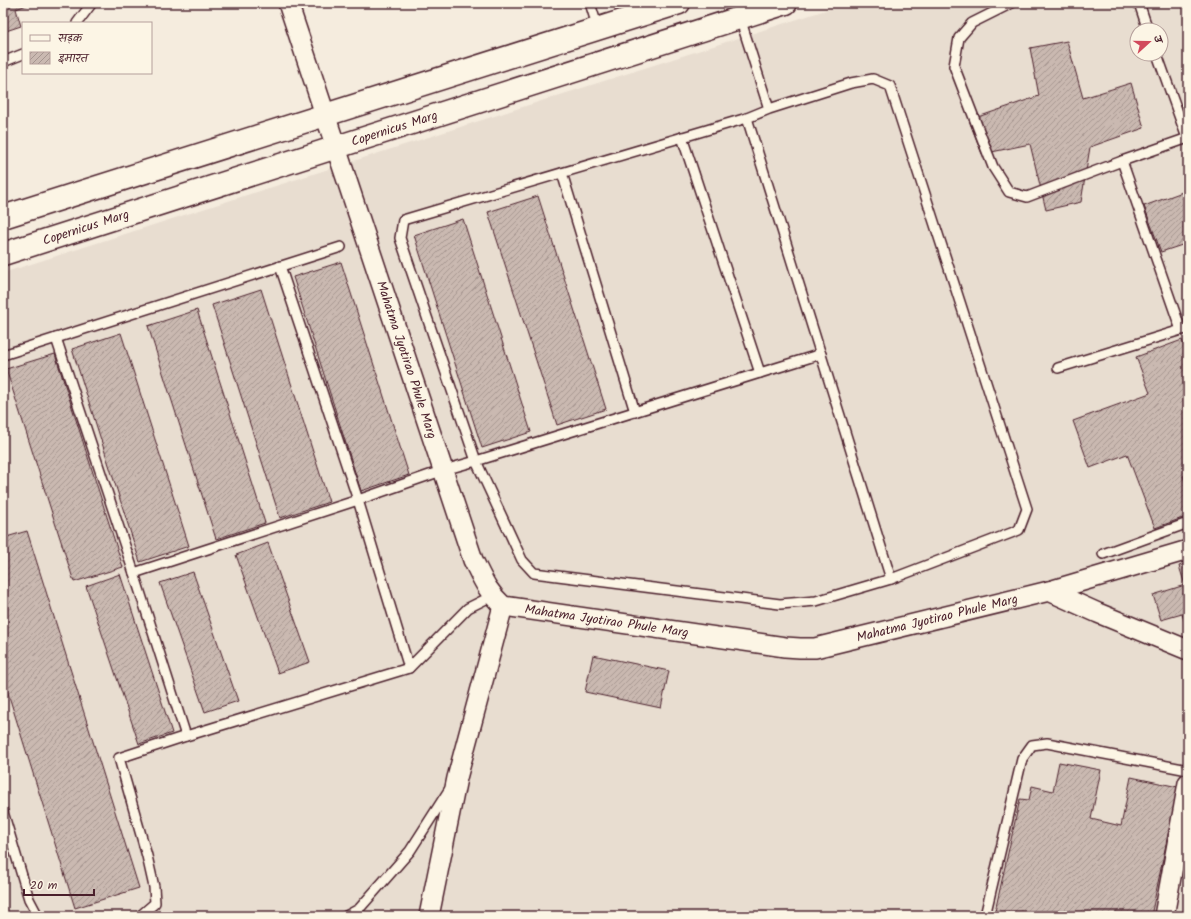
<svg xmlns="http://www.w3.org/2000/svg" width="1191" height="919" viewBox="0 0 1191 919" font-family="Kalam,'Playpen Sans Deva',sans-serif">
  <defs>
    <pattern id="building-hatch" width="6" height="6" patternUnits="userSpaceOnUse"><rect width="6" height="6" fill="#cab9b1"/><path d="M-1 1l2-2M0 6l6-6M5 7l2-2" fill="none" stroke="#a69690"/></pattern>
  </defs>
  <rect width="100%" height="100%" fill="#f5ecde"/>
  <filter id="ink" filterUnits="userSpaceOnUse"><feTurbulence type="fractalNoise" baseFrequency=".025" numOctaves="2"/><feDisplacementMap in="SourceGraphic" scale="8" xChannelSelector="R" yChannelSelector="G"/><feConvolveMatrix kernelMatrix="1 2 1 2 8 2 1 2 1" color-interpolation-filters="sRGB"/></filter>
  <g filter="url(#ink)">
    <path fill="#e8ddd0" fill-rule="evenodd" d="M848,3H1188V916H3V273ZM1137,30H1161V54H1137Z"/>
    <g fill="url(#building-hatch)" stroke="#4a1f2b">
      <polygon points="3,3 32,3 16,9 21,26 3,32"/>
      <polygon points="1067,41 1083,98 1131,83 1144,128 1090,147 1081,202 1046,210 1030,144 982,154 969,120 1039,96 1030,48"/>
      <polygon points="1188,190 1188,243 1161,252 1144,206"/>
      <polygon points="538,196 606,409 557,425 488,212"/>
      <polygon points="463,219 531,432 482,448 414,235"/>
      <polygon points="341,262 409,475 361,491 293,277"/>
      <polygon points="261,289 329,502 280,518 212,305"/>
      <polygon points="197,310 265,523 216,539 148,326"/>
      <polygon points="121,333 189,546 140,562 72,349"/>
      <polygon points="1182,340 1188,356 1188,475 1183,476 1188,490 1188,516 1155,528 1127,454 1090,468 1073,421 1150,393 1136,357"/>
      <polygon points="55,354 123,567 74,582 6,369"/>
      <polygon points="27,531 139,888 75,908 3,677 3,538"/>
      <polygon points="268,543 310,662 278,673 236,555"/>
      <polygon points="1188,563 1188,626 1186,626 1182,614 1161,620 1153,595 1185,585 1179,566"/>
      <polygon points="193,572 238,701 205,712 160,583"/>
      <polygon points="120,574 172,733 139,744 86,586"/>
      <polygon points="593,655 669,671 661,708 585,692"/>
      <polygon points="1059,762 1101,770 1091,819 1121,826 1131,777 1178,787 1151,916 994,916 1020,799 1029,800 1032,786 1053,791"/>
    </g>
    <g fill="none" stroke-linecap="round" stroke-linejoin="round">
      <defs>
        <g id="service">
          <polyline points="590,3 598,29"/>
          <polyline points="1012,3 972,23 959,38 954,66 993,167 1009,192 1027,197 1122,161"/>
          <polyline points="1139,3 1148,30"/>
          <polyline points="740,18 769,109 851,83 873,79 890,86 1027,509 1019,530 891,579 747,118 769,109"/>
          <polyline points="77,23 92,3"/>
          <polyline points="1157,54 1187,138"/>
          <polyline points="3,62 23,54"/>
          <polyline points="747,118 403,220 400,238 476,461 821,354"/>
          <polyline points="682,137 760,373"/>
          <polyline points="1188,138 1122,161 1181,330 1188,329"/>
          <polyline points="562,173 635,412"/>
          <polyline points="280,266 358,500 409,668"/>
          <polyline points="56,338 134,573"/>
          <polyline points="3,355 341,247"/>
          <polyline points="1058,368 1181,330"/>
          <polyline points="1103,554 1188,523"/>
          <polyline points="186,736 134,573 358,500 444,470 476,461 522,560 534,573 780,604 816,601 891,579"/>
          <polyline points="3,812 29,899 38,916"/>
          <polyline points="140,916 155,903 154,887 147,856 119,758 186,736 409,668 468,608 492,596"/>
          <polyline points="346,916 359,909 410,851 449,790"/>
          <polyline points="985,916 1022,759 1032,745 1047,743 1188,770"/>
        </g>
        <g id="minor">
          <path id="s1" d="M288,3L473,560C483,580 487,591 503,606L785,647L800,648H815L1049,591L1188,550"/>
          <polyline points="1049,591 1098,613 1188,650"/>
          <polyline points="429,916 457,778 503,606"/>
          <polyline points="1164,916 1188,783"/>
        </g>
        <g id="tertiary">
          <polyline points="3,217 679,3"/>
          <path id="s2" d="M3,254L786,3"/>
        </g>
      </defs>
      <use href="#service" stroke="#4a1f2b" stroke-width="12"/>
      <use href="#minor" stroke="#4a1f2b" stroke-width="22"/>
      <use href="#tertiary" stroke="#4a1f2b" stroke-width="25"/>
      <use href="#service" stroke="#fcf5e5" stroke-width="9"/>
      <use href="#minor" stroke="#fcf5e5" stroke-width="19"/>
      <use href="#tertiary" stroke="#fcf5e5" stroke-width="22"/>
    </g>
  </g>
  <g text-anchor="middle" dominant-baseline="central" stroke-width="3" stroke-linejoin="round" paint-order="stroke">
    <g font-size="13" fill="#4a1f2b" stroke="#fcf5e5">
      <text stroke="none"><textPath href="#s2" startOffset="411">Copernicus Marg</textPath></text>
      <text stroke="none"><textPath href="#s2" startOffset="87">Copernicus Marg</textPath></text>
      <text stroke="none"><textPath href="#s1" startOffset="376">Mahatma Jyotirao Phule Marg</textPath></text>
      <text stroke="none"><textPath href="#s1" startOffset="1083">Mahatma Jyotirao Phule Marg</textPath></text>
      <text stroke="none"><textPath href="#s1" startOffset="747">Mahatma Jyotirao Phule Marg</textPath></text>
    </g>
  </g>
  <rect width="1191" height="919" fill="none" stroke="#fcf5e5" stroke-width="16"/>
  <rect x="8" y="8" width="1175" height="903" fill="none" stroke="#4a1f2b" stroke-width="1.5" filter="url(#ink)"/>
  <rect x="22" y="22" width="130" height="52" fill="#fcf5e5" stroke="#b59f9b"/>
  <rect x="30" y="35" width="20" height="6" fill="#fcf5e5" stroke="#b59f9b"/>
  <text x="58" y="42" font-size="12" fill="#4a1f2b">सड़क</text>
  <rect x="30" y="52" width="20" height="12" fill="url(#building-hatch)" stroke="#b59f9b"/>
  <text x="58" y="62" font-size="12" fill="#4a1f2b">इमारत</text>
  <g transform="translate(1149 42) rotate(69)"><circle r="19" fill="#fcf5e5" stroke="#b59f9b"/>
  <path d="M0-3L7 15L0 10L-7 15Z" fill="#d1495b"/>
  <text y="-6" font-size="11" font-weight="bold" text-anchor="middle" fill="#4a1f2b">उ</text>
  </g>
  <path d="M24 889v6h70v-6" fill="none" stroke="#4a1f2b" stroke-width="2"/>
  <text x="30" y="889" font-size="12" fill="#4a1f2b" stroke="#fcf5e5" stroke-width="3" paint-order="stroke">20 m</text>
</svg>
